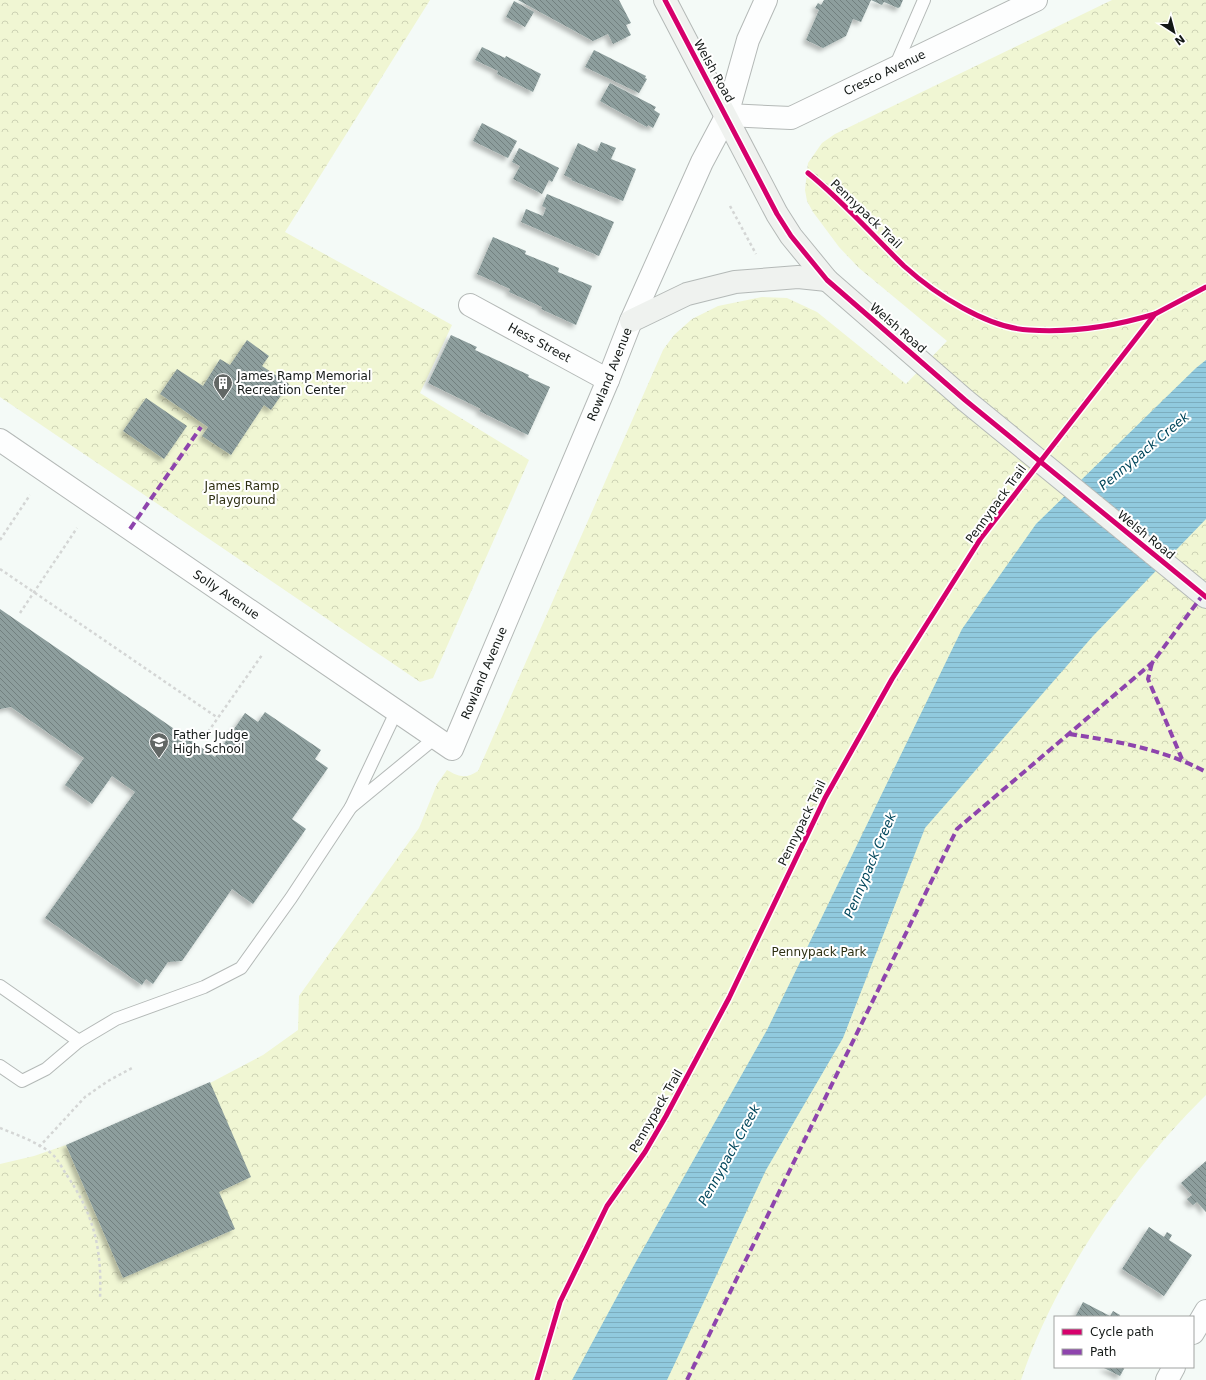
<svg xmlns="http://www.w3.org/2000/svg" width="1206" height="1380" viewBox="0 0 1206 1380" font-family="'DejaVu Sans',sans-serif">
  <defs>
    <pattern id="forest-crowns" width="20" height="18" patternUnits="userSpaceOnUse"><rect width="20" height="18" fill="#f0f6d3"/><path d="M2 6a3 3 0 1 1 6 0M12 15a3 3 0 1 1 6 0" fill="none" stroke="#cdd2b4"/></pattern>
    <pattern id="water-rules" width="6" height="5" patternUnits="userSpaceOnUse"><rect width="6" height="5" fill="#91cade"/><path d="M0 2.5h6" fill="none" stroke="#7cadbe"/></pattern>
    <pattern id="building-back-hatch" width="6" height="6" patternUnits="userSpaceOnUse"><rect width="6" height="6" fill="#8d9e9d"/><path d="M-1 5l2 2M0 0l6 6M5-1l2 2" fill="none" stroke="#72807f"/></pattern>
    <filter id="shadow"><feDropShadow dx="-3.5" dy="3.5" stdDeviation="2" flood-color="#0004"/></filter>
  </defs>
  <rect width="100%" height="100%" fill="#f4faf7"/>
  <g fill="url(#forest-crowns)">
    <polygon points="0,0 430,0 285,232 452,325 420,393 529,460 433,678 420,682 0,397"/>
    <path d="M1112,0H1206V1095C1129,1171 1055,1277 1021,1380H0V1164L34,1156L104,1132L210,1083L263,1055L298,1030L299,996L419,828L437,784L447,770C459,777 466,779 478,771L663,350L674,335L692,319L718,306L762,297L787,298L817,312L906,384L947,341L859,268L839,247L813,212L807,201L805,190L808,163L822,143L835,134Z"/>
  </g>
  <polygon fill="url(#water-rules)" points="1206,360 1206,519 1093,636 925,828 843,1038 766,1170 667,1380 572,1380 633,1267 767,1030 962,629 1036,524 1196,368"/>
  <g fill="url(#building-back-hatch)" filter="url(#shadow)">
    <polygon points="518,0 619,0 631,23 626,25 631,35 613,44 608,34 593,41"/>
    <polygon points="824,0 903,0 900,7 898,8 884,2 882,5 871,0 861,22 853,19 846,36 823,48 806,40 819,10 815,8 818,3 821,5"/>
    <polygon points="514,1 534,12 525,27 506,17"/>
    <polygon points="482,47 505,58 506,56 541,74 533,92 497,74 498,71 475,60"/>
    <polygon points="594,50 646,76 645,78 647,79 639,93 585,67"/>
    <polygon points="610,83 656,107 654,110 660,114 653,128 648,125 647,127 600,101"/>
    <polygon points="482,123 517,141 508,158 473,141"/>
    <polygon points="601,142 616,148 611,159 636,169 623,201 571,180 572,179 564,175 578,143 597,152"/>
    <polygon points="519,148 559,168 552,182 549,180 542,194 513,179 520,166 512,162"/>
    <polygon points="547,194 614,222 599,256 521,222 526,209 543,216 546,208 542,206"/>
    <polygon points="493,237 526,251 525,254 559,268 558,272 592,286 576,325 541,309 542,307 509,292 510,289 477,274"/>
    <polygon points="451,335 477,347 475,350 529,375 528,377 550,387 528,435 479,411 481,409 428,383"/>
    <polygon points="247,340 269,356 262,366 289,384 271,410 264,405 231,455 202,436 208,427 160,394 177,369 203,386 220,359 230,365"/>
    <polygon points="146,398 187,426 164,459 123,431"/>
    <polygon points="0,609 215,757 245,713 258,722 265,712 321,750 315,759 328,768 292,819 306,829 253,904 232,889 182,961 168,962 153,984 146,979 142,985 45,918 135,792 112,776 92,804 65,785 84,758 11,707 0,709"/>
    <polygon points="210,1082 251,1177 219,1192 235,1229 123,1278 66,1145"/>
    <polygon points="1206,1161 1206,1212 1197,1202 1193,1205 1187,1199 1192,1195 1181,1183"/>
    <polygon points="1149,1227 1164,1237 1167,1232 1172,1235 1169,1240 1192,1255 1164,1296 1122,1269"/>
    <polygon points="1083,1302 1110,1316 1113,1311 1120,1315 1119,1317 1075,1317"/>
    <polygon points="1102,1367 1125,1367 1120,1376"/>
  </g>
  <g fill="none" stroke-linecap="round" stroke-linejoin="round">
    <defs>
      <g id="lane">
        <polyline points="895,67 924,0"/>
        <polyline points="396,712 351,807 435,738"/>
        <polyline points="0,986 79,1041"/>
        <polyline points="0,1066 22,1081 46,1069 79,1041 116,1019 204,987 241,968 291,898 351,807"/>
      </g>
      <g id="street">
        <path id="s1" d="M727,115L791,118L1036,0"/>
        <path id="s2" d="M470,305L608,380"/>
        <path id="s3" d="M0,440L452,749L608,380L631,321L702,162L727,115L748,40L766,0"/>
        <polyline points="1193,1333 1206,1311"/>
        <polyline points="1167,1380 1174,1367"/>
      </g>
      <g id="secondary">
        <polyline points="665,0 777,214 791,236 827,280 965,400 1206,597"/>
        <polyline points="631,321 687,294 735,282 798,277 827,280"/>
      </g>
    </defs>
    <use href="#lane" stroke="#b4b9b7" stroke-width="14"/>
    <use href="#street" stroke="#b4b9b7" stroke-width="24"/>
    <use href="#secondary" stroke="#b4b9b7" stroke-width="24"/>
    <g stroke="#d4d6d5" stroke-width="2.5" stroke-dasharray="3 3" stroke-linecap="butt">
      <polyline points="730,206 756,254"/>
      <polyline points="0,540 30,495"/>
      <polyline points="0,569 218,718"/>
      <polyline points="20,613 77,528"/>
      <polyline points="208,732 262,655"/>
      <path d="M0,1128C17,1135 38,1142 52,1154C58,1159 62,1168 66,1174C95,1216 102,1250 100,1299"/>
      <polyline points="39,1147 85,1097 108,1081 132,1068"/>
    </g>
    <use href="#lane" stroke="#fdfefe" stroke-width="12"/>
    <use href="#street" stroke="#fdfefe" stroke-width="22"/>
    <use href="#secondary" stroke="#eff2ef" stroke-width="22"/>
    <g stroke="#8e44ad" stroke-width="4" stroke-dasharray="8 4" stroke-linecap="butt">
      <polyline points="130,529 201,427"/>
      <polyline points="1152,663 1148,679 1182,759"/>
      <path d="M1069,734C1116,741 1163,749 1206,772"/>
      <polyline points="687,1380 957,829 1152,663 1205,592"/>
    </g>
    <defs>
      <g id="cycleway">
        <polyline points="665,0 777,214 791,236 827,280 965,400 1206,597"/>
        <path d="M808,173C843,201 872,235 904,266C935,294 987,328 1029,330C1072,333 1115,326 1155,314"/>
        <polyline points="537,1380 560,1302 607,1206 645,1152 666,1116 729,998 825,798 892,679 981,538 1155,314 1206,287"/>
      </g>
    </defs>
    <use href="#cycleway" stroke="#fff" stroke-width="8"/>
    <use href="#cycleway" stroke="#d6006c" stroke-width="5"/>
  </g>
  <defs>
    <symbol id="building-pin" viewBox="-11 -11 22 30"><path d="M0 17L-7.5 6A9.5 9.5 0 1 1 7.5 6Z" fill="#626765" stroke="#fff"/><path d="M-4-6H4V6H1V3H-1V6H-4ZM-2.5-4.3h1.7v1.8h-1.7ZM.8-4.3h1.7v1.8H.8ZM-2.5-1h1.7V.8h-1.7ZM.8-1h1.7V.8H.8Z" fill="#fff"/></symbol>
    <symbol id="school-pin" viewBox="-11 -11 22 30"><path d="M0 17L-7.5 6A9.5 9.5 0 1 1 7.5 6Z" fill="#626765" stroke="#fff"/><path d="M0-5L7-2L0 1L-7-2ZM-4 1L0 2.5L4 1V4Q0 6-4 4Z" fill="#fff"/></symbol>
  </defs>
  <g fill-rule="evenodd">
    <use href="#building-pin" x="212" y="372" width="22" height="30"/>
    <use href="#school-pin" x="148" y="731" width="22" height="30"/>
  </g>
  <g text-anchor="middle" dominant-baseline="central" stroke-width="4" stroke-linejoin="round" paint-order="stroke">
    <g font-size="12" fill="#131816" stroke="#fff">
      <text transform="translate(714 71) rotate(61)">Welsh Road</text>
      <text stroke="none"><textPath href="#s1" startOffset="168">Cresco Avenue</textPath></text>
      <text transform="translate(866 214) rotate(44)">Pennypack Trail</text>
      <text transform="translate(898 328) rotate(41)">Welsh Road</text>
      <text stroke="none"><textPath href="#s2" startOffset="79">Hess Street</textPath></text>
      <text stroke="none"><textPath href="#s3" startOffset="954">Rowland Avenue</textPath></text>
      <text transform="translate(996 504) rotate(-54)">Pennypack Trail</text>
      <text transform="translate(1146 535) rotate(39)">Welsh Road</text>
      <text stroke="none"><textPath href="#s3" startOffset="274">Solly Avenue</textPath></text>
      <text stroke="none"><textPath href="#s3" startOffset="630">Rowland Avenue</textPath></text>
      <text transform="translate(802 823) rotate(-64)">Pennypack Trail</text>
      <text transform="translate(656 1111) rotate(-60)">Pennypack Trail</text>
    </g>
    <g font-size="12" fill="#131816" stroke="#fff" text-anchor="start">
      <text x="237" y="376">James Ramp Memorial<tspan x="237" dy="14">Recreation Center</tspan></text>
      <text x="173" y="735">Father Judge<tspan x="173" dy="14">High School</tspan></text>
    </g>
    <g font-size="12" fill="#2e3013" stroke="#fff">
      <text x="242" y="486">James Ramp<tspan x="242" dy="14">Playground</tspan></text>
      <text x="819" y="952">Pennypack Park</text>
    </g>
    <g font-size="13" font-style="italic" fill="#00465b" stroke="#fff">
      <text transform="translate(1144 451) rotate(-40)">Pennypack Creek</text>
      <text transform="translate(870 865) rotate(-67)">Pennypack Creek</text>
      <text transform="translate(729 1155) rotate(-61)">Pennypack Creek</text>
    </g>
  </g>
  <rect x="1054" y="1316" width="140" height="52" fill="#ffffff" stroke="#a1a3a2"/>
  <rect x="1062" y="1329" width="20" height="6" fill="#d6006c" stroke="#a1a3a2"/>
  <text x="1090" y="1336" font-size="12" fill="#131816">Cycle path</text>
  <rect x="1062" y="1349" width="20" height="6" fill="#8e44ad" stroke="#a1a3a2"/>
  <text x="1090" y="1356" font-size="12" fill="#131816">Path</text>
  <g transform="translate(1174 32) rotate(144)" stroke="#ffffff" stroke-width="3" paint-order="stroke">
  <path d="M0-3L7 15L0 10L-7 15Z" fill="#131816"/>
  <text y="-6" font-size="11" font-weight="bold" text-anchor="middle" fill="#131816">N</text>
  </g>
</svg>
